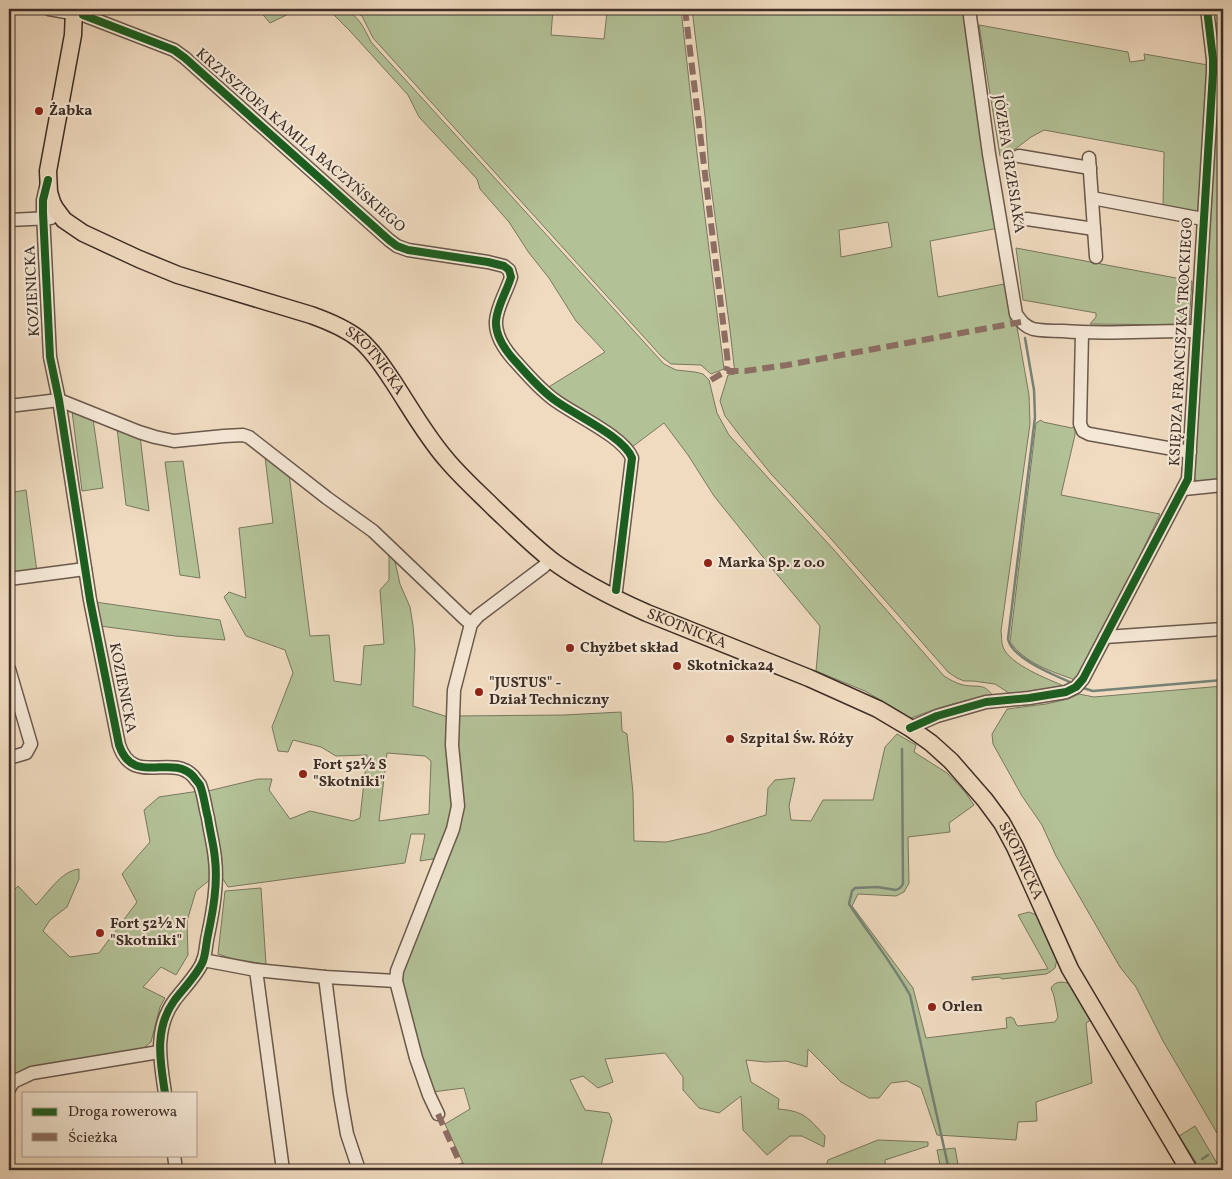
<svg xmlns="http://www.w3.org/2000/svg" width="1232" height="1179" viewBox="0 0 1232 1179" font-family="Vollkorn,serif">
  <rect width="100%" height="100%" fill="#f0dbc0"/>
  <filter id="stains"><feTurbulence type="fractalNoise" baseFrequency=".004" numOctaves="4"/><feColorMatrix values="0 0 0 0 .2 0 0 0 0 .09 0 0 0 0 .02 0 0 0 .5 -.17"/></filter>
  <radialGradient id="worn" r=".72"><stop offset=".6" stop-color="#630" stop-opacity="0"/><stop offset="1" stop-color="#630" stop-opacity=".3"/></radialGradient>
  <g fill="#b3c197" stroke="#78785f" fill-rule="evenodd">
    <polygon points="258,9 299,9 270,23"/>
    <path d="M328,9C332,9 337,8 341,9C358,13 364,28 371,42L664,364L676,370L695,372L703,374L709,380L717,413L729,435L835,551L944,676C950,680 956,683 963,685C979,688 983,682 994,697C966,698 938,708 911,718L865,691L816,671L820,626L775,572L714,496L688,455L664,423L632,447L547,388L605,352L576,321L549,278L529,253L509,222L480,189L477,179L419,117L408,95L350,31Z"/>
    <polygon points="350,9 553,9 551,35 604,39 607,12 581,9 681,9 697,153 724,369 711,374 701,365 671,364 662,357 373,38 362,16"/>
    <path d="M692,9H967L999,228L930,241L937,291L938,297L1009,283L1012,304L1010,321L1017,327L1029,395L1030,424L1001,631C1002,636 1001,643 1003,647C1010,665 1048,679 1064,686L1012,695L995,684L973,681H964L957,678L948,672L825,532L771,474L738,433L725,416L720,401L728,375L735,374L730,330L709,171L705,116ZM888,222L892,247L841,257L839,230Z"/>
    <polygon points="1223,23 1223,480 1200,482 1195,480 1193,469 1214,24"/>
    <polygon points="979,25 1128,52 1130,62 1145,60 1144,54 1208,65 1199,210 1196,214 1163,208 1164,152 1044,130 1031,137 1014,150 1000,156"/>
    <polygon points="1016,248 1192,281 1189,325 1090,324 1096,317 1096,313 1023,300"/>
    <polygon points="72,411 93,419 103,488 82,491"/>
    <path d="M1041,420L1043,422L1072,428L1076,425L1075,431V435L1061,495L1160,514L1096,647L1075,680C1051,671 1026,664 1010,642L1036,423Z"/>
    <polygon points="117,428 140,436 149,511 126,505"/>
    <path d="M265,457L289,474L310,636L329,635L334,681L361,685L364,646L384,644L380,590L389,580V554L394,557L400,584L410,607L413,626L415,649L413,706L448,717L454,804L439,858L420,861L425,834H411L405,863L228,887L221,876L217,834L208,791L258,779H272L269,790L290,819L310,811L353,821L360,818L367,755L336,756L321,747L293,740L288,752L278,751L272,727L293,673L285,650L246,636L224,597L229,592L246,598L239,528L273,523ZM387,753L425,756L431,761L429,814L379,821Z"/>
    <polygon points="183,461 200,578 180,575 165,462"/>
    <polygon points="26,490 37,572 9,576 9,493"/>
    <polygon points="95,602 220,620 225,640 175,636 100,626"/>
    <polygon points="1223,686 1223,1130 1217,1133 1163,1041 1136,987 1120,967 1056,856 1042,825 1022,796 993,744 992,734 1007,709 1046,704 1068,699 1079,694 1094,697"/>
    <path d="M621,712L622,731L627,734L633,793L634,841L666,842L707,833L766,815L768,788L775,780L795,778L789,806L791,820L811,821L823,800H873L885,747L897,734L916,745L914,752L947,773L965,792L974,805L949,823L950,832L908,837L909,883L904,892L896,896L858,894L852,906L913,988L926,1038L1007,1028L1006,1018L1011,1017L1014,1019L1016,1024L1018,1026L1055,1022L1058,1017L1054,996L1051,988C1055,981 1063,981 1070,984L1091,1020L1086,1023L1092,1083L1036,1102L1037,1121L1018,1122L1016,1140L937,1135L921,1088L907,1081L891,1083L879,1098H869L841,1082L808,1049L807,1067L786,1061L765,1062L746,1060L751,1082L779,1099L778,1109C805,1111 808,1118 825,1136L824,1147L802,1136H790L767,1155L743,1130L741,1096L719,1113L699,1108L683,1090V1077L665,1053L605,1059L613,1082L598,1088L583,1076L570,1080L585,1110L609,1113L612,1120L600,1170H466L445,1124L470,1109L464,1088L432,1092L399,978L453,839L455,716L564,715Z"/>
    <path d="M199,791L211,879L196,891L187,921L188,955L176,975L161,967L143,987L165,998L160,1007L151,1042L138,1053L9,1080V895L18,886L36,905C48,893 61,871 79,869V879L67,907L50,920L43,931L70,957L99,953L137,902L122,874L150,842L144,810L159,797Z"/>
    <polygon points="261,888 266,964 236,960 218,954 225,891"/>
    <polygon points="1029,912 1034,914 1039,917 1057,959 1055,968 1050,972 1046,974 1011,978 1002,979 999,977 972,980 972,977 1048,969 1018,915"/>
    <polygon points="1195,1126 1221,1170 1201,1170 1179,1136"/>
    <polygon points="878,1140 928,1142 928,1146 885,1160 886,1170 822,1170 825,1169 828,1160"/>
    <polygon points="955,1148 959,1170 941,1170 937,1150"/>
  </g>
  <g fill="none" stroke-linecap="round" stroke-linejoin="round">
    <g stroke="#768377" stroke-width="2.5">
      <path d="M1025,338L1034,390L1035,417L1008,639C1012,659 1057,676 1074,684"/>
      <polyline points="1083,688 1093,691 1223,680"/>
      <path d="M902,749L903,884L900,888L896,890L877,887L855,888L852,891L849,904C869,934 892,963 910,995L949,1170"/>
      <polyline points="1202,1159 1208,1155"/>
    </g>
    <defs>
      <g id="minor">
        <path d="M49,9L83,15L174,50L185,58L389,240L397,246L408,250L488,262L504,266L509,270L511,277C507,291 497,306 496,321C495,336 505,350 515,361C528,375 540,390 556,401C575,415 624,437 632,458L616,590L613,597"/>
        <path d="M969,9L989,154L1016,314C1021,321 1024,326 1033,329C1042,331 1054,331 1063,331C1108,335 1153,330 1197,331"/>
        <polyline points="1019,156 1090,168"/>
        <polyline points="1089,158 1096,257"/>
        <path d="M47,183L43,200V213L50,357L59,400L90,600L119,745C133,787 171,753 193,776C195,779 198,782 200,785C204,795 205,807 208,818C210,832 214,846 215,859C218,884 213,911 208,935C206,943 206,953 203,961C198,974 182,990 174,1001C154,1029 160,1061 165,1093"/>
        <polyline points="1092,198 1203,219"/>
        <polyline points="1027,219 1094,229"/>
        <polyline points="9,220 51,218"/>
        <polyline points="1082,333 1080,424 1083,431 1089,434 1190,452"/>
        <polyline points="9,406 59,400 139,432 155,437 174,441 224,436 243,435 249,437 327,498 373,531 463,617 471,624"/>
        <polyline points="1184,489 1223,485"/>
        <polyline points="9,579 85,569"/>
        <polyline points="1105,637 1223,629"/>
        <polyline points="9,669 31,744 26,753 9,758"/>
        <polyline points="910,728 937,716 986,702 1029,698 1066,692 1076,687 1083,679 1188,479 1213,72 1213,59 1207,9"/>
        <polyline points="203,960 256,970 325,977 396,981"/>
        <polyline points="256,970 283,1170"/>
        <polyline points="325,977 340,1094 347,1134 359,1170"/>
        <polyline points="9,1089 13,1082 32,1073 159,1052"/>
        <polyline points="438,1114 429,1095 416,1058 396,981 397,971 453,829 458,806 452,745 454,690 471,624 478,616 543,567 551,559"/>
        <polyline points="174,1155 176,1170"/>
      </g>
      <g id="major">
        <path id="s1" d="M74,9L73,35L48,171L49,192L52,202L55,208L64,220L83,233L139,259L178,275L311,315C328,321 345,328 359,339C373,351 384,368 394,383C411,409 426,436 446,459C460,476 478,492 494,508C512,525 530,543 550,559C579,581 613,598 647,613L809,678L878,709L910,728L931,743L951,761L985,800L1002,823L1015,847L1070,969L1189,1170"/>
      </g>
    </defs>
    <use href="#minor" stroke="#6a594d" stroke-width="15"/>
    <use href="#major" stroke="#3e2e27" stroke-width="19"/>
    <use href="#minor" stroke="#f5e8d6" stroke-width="12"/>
    <use href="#major" stroke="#f0dbc0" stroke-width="16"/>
    <g stroke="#8d6e63" stroke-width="6" stroke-dasharray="12 6" stroke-linecap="butt">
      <polyline points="685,9 727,355 728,365 726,371"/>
      <polyline points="711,380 726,371 745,371 787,365 1021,322"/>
      <polyline points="438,1114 463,1170"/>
    </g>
    <defs>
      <g id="cycleway">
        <path d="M83,15L174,50L185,58L389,240L397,246L408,250L488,262L504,266L509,270L511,277C507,291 497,306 496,321C495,336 505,350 515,361C528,375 540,390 556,401C575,415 624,437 632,458L616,590"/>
        <path d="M48,180L43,200V213L50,357L59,400L90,600L119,745C133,787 171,753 193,776C195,779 198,782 200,785C204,795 205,807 208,818C210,832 214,846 215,859C218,884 213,911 208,935C206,943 206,953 203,961C198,974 182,990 174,1001C154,1029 160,1061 165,1093"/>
        <polyline points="910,728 937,716 986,702 1029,698 1066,692 1076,687 1083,679 1188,479 1213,72 1213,59 1207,9"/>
      </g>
    </defs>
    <use href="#cycleway" stroke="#f5e8d6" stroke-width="11"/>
    <use href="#cycleway" stroke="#1b5e20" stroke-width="8"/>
  </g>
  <g fill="#8f2418" stroke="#f5e8d6" stroke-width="2">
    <circle cx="39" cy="111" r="5"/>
    <circle cx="708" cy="563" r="5"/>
    <circle cx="570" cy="648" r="5"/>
    <circle cx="677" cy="666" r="5"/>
    <circle cx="479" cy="692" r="5"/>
    <circle cx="730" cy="739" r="5"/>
    <circle cx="303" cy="774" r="5"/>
    <circle cx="100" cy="933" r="5"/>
    <circle cx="932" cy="1007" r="5"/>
  </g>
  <g text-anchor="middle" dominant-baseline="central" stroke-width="4.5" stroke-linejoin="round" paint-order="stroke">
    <g font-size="15" font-weight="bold" fill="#3e2e27" stroke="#f5e8d6" text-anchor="start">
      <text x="49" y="111">Żabka</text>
      <text x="718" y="563">Marka Sp. z o.o</text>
      <text x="580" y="648">Chyżbet skład</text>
      <text x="687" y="666">Skotnicka24</text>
      <text x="489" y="683">"JUSTUS" -<tspan x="489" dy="17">Dział Techniczny</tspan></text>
      <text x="740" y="739">Szpital Św. Róży</text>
      <text x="313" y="765">Fort 52½ S<tspan x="313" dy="17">"Skotniki"</tspan></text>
      <text x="110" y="924">Fort 52½ N<tspan x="110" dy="17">"Skotniki"</tspan></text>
      <text x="942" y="1007">Orlen</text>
    </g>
    <g font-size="15" fill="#3e2e27" stroke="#f5e8d6">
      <text transform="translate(300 141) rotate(41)">KRZYSZTOFA KAMILA BACZYŃSKIEGO</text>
      <text transform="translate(1008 164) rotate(81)">JÓZEFA GRZESIAKA</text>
      <text transform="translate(33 291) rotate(-93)">KOZIENICKA</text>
      <text transform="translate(1182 342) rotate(-87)">KSIĘDZA FRANCISZKA TROCKIEGO</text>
      <text stroke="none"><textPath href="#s1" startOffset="564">SKOTNICKA</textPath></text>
      <text stroke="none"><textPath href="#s1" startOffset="984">SKOTNICKA</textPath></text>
      <text transform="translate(122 688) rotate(79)">KOZIENICKA</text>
      <text stroke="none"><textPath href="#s1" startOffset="1404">SKOTNICKA</textPath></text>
    </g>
  </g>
  <rect width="1232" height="1179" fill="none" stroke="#f0dbc0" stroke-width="30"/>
  <rect x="10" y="10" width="1212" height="1159" fill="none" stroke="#3e2e27" stroke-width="2.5"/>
  <rect x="15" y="15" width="1202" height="1149" fill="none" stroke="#3e2e27"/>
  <rect x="22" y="1092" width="175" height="65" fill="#f5e8d6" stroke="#ac9e90"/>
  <rect x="32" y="1108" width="25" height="8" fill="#1b5e20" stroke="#ac9e90"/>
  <text x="68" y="1116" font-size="15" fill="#3e2e27">Droga rowerowa</text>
  <rect x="32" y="1133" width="25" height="8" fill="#8d6e63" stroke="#ac9e90"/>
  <text x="68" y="1142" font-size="15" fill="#3e2e27">Ścieżka</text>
  <rect width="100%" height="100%" filter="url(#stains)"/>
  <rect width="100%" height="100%" fill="url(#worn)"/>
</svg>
